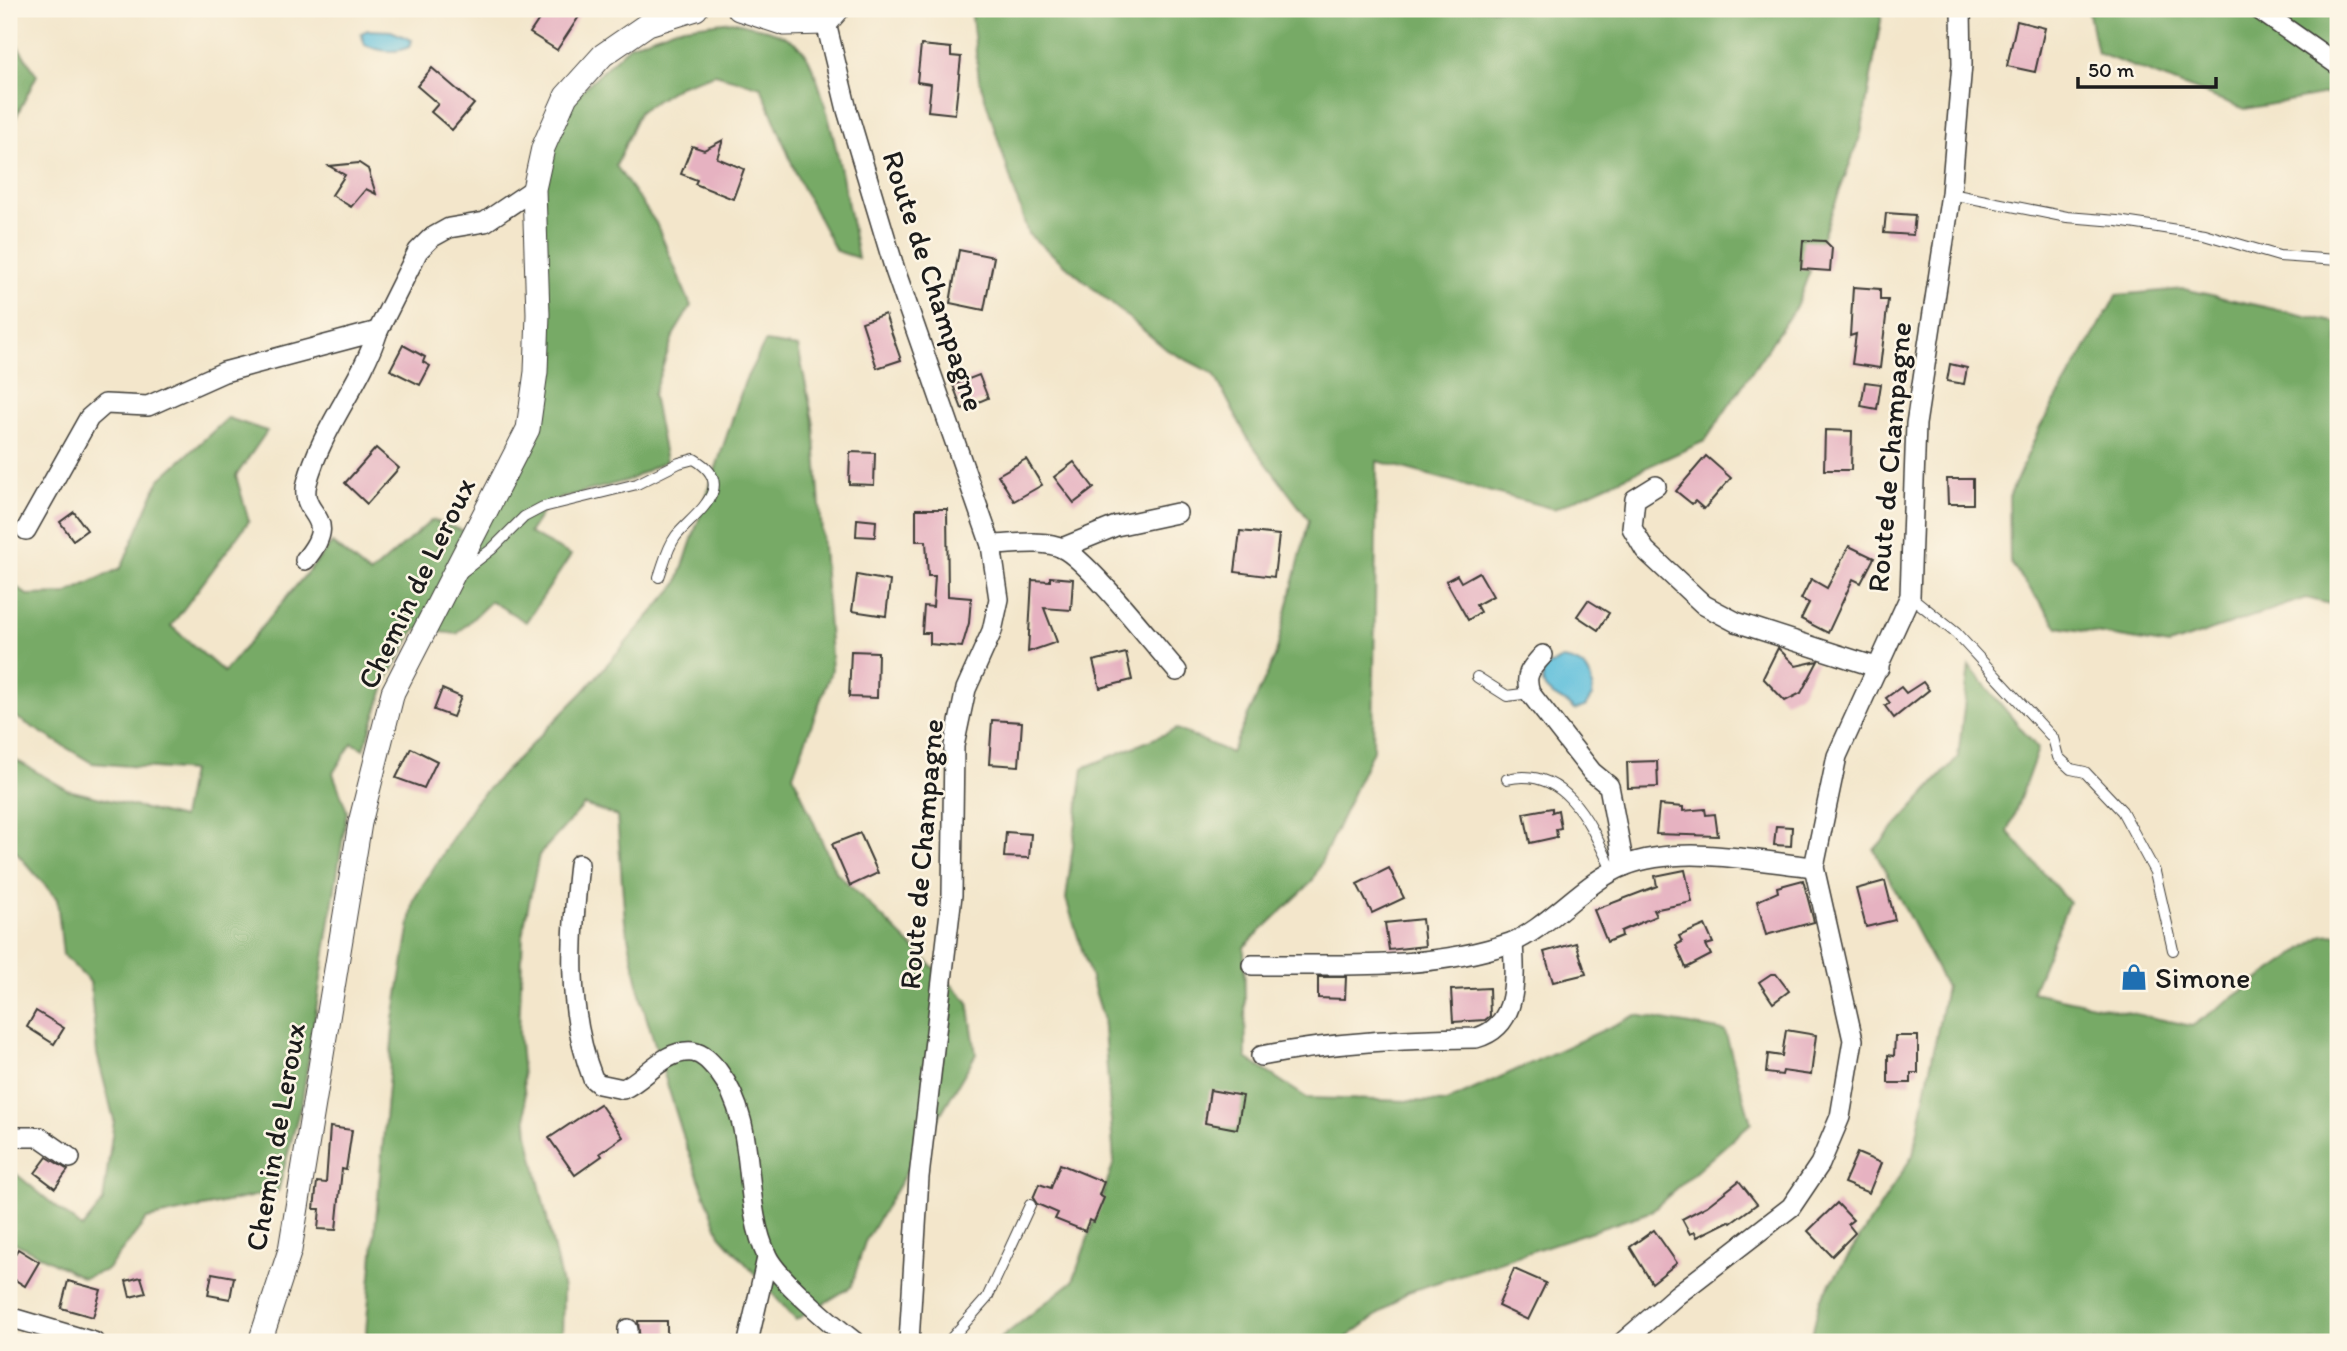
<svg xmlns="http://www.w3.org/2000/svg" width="2347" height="1351" viewBox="0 0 2347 1351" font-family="Itim,sans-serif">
  <rect width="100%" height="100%" fill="#fcf5e5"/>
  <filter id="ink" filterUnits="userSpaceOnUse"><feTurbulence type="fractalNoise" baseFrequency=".0143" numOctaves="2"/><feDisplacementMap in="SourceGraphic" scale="14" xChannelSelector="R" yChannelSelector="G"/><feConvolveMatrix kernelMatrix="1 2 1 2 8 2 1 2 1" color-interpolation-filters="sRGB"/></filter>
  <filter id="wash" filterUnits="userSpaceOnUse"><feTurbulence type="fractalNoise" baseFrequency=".00686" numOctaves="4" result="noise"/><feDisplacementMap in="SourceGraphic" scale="28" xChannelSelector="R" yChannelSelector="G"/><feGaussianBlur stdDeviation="1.57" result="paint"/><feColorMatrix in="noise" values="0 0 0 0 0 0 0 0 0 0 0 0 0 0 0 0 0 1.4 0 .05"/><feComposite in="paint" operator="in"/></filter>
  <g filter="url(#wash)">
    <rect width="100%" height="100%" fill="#f3e6cb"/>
    <g fill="#7a6" stroke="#4a6341" stroke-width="2">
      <polygon points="971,9 1883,9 1861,134 1797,305 1705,441 1554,509 1377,461 1373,750 1312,882 1244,947 1246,1058 1307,1098 1446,1102 1636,1015 1725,1031 1751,1123 1650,1212 1408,1292 1341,1342 996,1342 1073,1281 1114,1162 1103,1017 1066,899 1083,768 1177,729 1231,753 1275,657 1309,520 1248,439 1214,374 1167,350 1028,234 979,79"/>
      <polygon points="2088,9 2338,9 2338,92 2245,109 2097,53"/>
      <path d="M732,21C754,27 786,31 802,49C826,77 850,216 858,258L836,251L799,181L761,87L715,74L679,86L639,112L616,166L656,223L691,306L674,334L653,395L666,461L629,480L550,501L529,533L571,555L526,622L491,601L457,634L415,629L387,680L364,749L352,743L333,773L347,811L302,1100L278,1191L147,1219L107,1270L83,1278L9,1240V1168L82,1228L103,1202L114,1120L97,1054L90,982L63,955L57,899L9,844V756L68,790L182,818L191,771L92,763L9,713V581L27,595L65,594L121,568L159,480L228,418L267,431L236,476L249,521L171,626L224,672L332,543L370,574L432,520L464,531L535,432L540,192L557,127L581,91L630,45L676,28Z"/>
      <polygon points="9,33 37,75 9,131"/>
      <polygon points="2184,289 2338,323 2338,606 2306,598 2169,645 2058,627 2010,562 2009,497 2039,429 2117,295"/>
      <polygon points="765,342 798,347 814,425 832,669 793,775 835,871 968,1001 976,1054 865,1242 851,1287 796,1320 720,1235 686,1145 642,1003 625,922 617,816 584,805 539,855 523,931 519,1031 528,1134 563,1289 562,1342 370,1342 366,1331 394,1019 414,899 475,802 584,691 677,584 745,381"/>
      <polygon points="1969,666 2038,749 2008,832 2069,902 2032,992 2192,1026 2323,935 2338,934 2338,1342 1810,1342 1820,1300 1913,1155 1946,987 1874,850 1958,757"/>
    </g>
    <g fill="#5ebfdc" stroke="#3d6e7c" stroke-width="2">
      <path d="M368,30L391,31L412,40L409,47C394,54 380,51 365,45L361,33Z"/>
      <path d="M1562,659C1585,662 1594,673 1592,696L1585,707L1574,710C1563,695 1534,696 1545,668Z"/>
    </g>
    <g id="blocks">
      <g fill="#e6b2c1">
        <polygon points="546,9 571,9 580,15 557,50 530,33"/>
        <polygon points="2017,21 2045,28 2035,72 2007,66"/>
        <polygon points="921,45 951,48 951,56 961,57 955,114 928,111 931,84 917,82"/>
        <polygon points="432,68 474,104 452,130 431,112 438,104 417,86"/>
        <polygon points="723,140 717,158 744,169 733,199 695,184 697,180 681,174 692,146 704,150"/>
        <polygon points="359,163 368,169 376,194 366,189 351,207 332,195 345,175 329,166"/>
        <polygon points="1886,213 1915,215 1913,235 1884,233"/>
        <polygon points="1803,240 1825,241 1832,248 1830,271 1801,269"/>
        <polygon points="959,250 994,257 984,310 950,303"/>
        <polygon points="1853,287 1880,289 1880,300 1888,300 1880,368 1852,364 1856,334 1850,336"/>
        <polygon points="885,314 901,360 877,368 862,322"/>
        <polygon points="403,345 425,357 423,362 430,366 420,385 390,370"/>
        <polygon points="1950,364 1967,368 1964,384 1947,381"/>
        <polygon points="979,375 988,398 962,409 953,385"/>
        <polygon points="1865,382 1881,384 1877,409 1861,406"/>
        <polygon points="1825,430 1852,431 1851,470 1824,470"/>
        <polygon points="376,448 399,468 367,504 345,483"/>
        <polygon points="850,452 875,453 874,485 849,484"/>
        <polygon points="1706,456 1731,478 1704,509 1695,501 1692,504 1676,491"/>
        <polygon points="1026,459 1042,485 1014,501 998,475"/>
        <polygon points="1074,462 1094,488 1074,503 1054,477"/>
        <polygon points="1947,479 1973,479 1973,504 1948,504"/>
        <polygon points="916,509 947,509 948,596 971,598 969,623 962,647 930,644 930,633 922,633 924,606 933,607 935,576 928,576 926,541 916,541"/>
        <polygon points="74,512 87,530 73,540 60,522"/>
        <polygon points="857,519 876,521 875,537 856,536"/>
        <polygon points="1240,531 1279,535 1274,577 1235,572"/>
        <polygon points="1849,546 1874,558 1861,583 1853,579 1828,633 1801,619 1809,603 1801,599 1811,579 1827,588"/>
        <polygon points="1479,572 1493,596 1476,605 1480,612 1468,620 1446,581 1457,575 1461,582"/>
        <polygon points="857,575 890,581 886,616 852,611"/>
        <polygon points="1050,577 1073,579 1071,610 1044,608 1057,642 1028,652 1032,580 1050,581"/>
        <polygon points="1588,600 1609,613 1598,630 1577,616"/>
        <polygon points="1778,648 1796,666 1818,661 1801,693 1785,701 1763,678"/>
        <polygon points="851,651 878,652 877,698 849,697"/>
        <polygon points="1126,653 1132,680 1100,688 1093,661"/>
        <polygon points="1923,682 1929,690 1894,718 1885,706 1890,703 1886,698 1901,687 1906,693"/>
        <polygon points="442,689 461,697 453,717 434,710"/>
        <polygon points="992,720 1022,722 1019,766 989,764"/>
        <polygon points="411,748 437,761 424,788 396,778"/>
        <polygon points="1657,761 1658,787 1628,788 1627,762"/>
        <polygon points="1659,805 1683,807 1683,811 1705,809 1706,815 1715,814 1718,836 1656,834"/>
        <polygon points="1552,808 1552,812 1558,810 1561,828 1556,829 1557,837 1530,843 1524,813"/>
        <polygon points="1776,826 1792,827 1791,846 1774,845"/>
        <polygon points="1006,832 1031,834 1029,858 1004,857"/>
        <polygon points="860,833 878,873 850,886 832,844"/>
        <polygon points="1389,868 1404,898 1372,913 1357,884"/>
        <polygon points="1685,870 1692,902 1653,910 1656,916 1621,931 1622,936 1607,942 1594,910 1657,886 1655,876"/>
        <polygon points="1803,880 1814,922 1766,935 1757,901 1778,892 1777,887"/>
        <polygon points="1885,881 1895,920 1866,927 1856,889"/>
        <polygon points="1422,919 1425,946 1389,950 1385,923"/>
        <polygon points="1705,925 1713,943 1706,945 1711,955 1686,968 1676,945 1682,942 1679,936"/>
        <polygon points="1576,943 1586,974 1553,982 1544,952"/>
        <polygon points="1771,974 1776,974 1789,991 1773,1003 1759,982"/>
        <polygon points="1318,977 1346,977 1345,999 1318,998"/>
        <polygon points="1489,988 1490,1016 1485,1020 1453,1022 1451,990"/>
        <polygon points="36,1011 64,1028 54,1044 27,1027"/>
        <polygon points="1786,1030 1816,1035 1811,1075 1783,1071 1782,1075 1766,1073 1768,1054 1782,1056"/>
        <polygon points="1895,1036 1918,1036 1918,1073 1911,1073 1911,1083 1888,1083 1888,1055 1894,1056"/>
        <polygon points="1210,1090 1243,1096 1237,1129 1205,1123"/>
        <polygon points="600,1104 623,1137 600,1153 602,1156 575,1175 549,1138"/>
        <polygon points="330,1127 352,1130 346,1170 342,1169 336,1230 318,1229 320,1209 314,1209 317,1182 326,1183"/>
        <polygon points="1857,1153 1881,1163 1869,1193 1844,1183"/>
        <polygon points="47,1157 68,1170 55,1188 35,1173"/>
        <polygon points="1060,1164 1104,1182 1099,1195 1104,1198 1094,1222 1089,1220 1085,1231 1055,1219 1058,1213 1037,1204 1033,1198 1039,1184 1051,1188"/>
        <polygon points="1739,1181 1757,1204 1731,1223 1729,1221 1697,1237 1695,1232 1690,1234 1682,1219 1707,1206"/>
        <polygon points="1837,1203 1853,1220 1848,1224 1855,1233 1832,1256 1808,1231"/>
        <polygon points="1654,1230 1677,1263 1652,1283 1630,1247"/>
        <polygon points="18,1249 39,1262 25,1286 9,1276 9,1264"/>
        <polygon points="1514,1269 1546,1283 1528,1320 1498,1306"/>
        <polygon points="212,1273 234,1277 230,1299 208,1295"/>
        <polygon points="141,1277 146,1293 130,1297 126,1281"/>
        <polygon points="68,1281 101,1290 93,1317 61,1308"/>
        <polygon points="667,1321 667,1342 640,1342 638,1321"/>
      </g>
    </g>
  </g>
  <g filter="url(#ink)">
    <use href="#blocks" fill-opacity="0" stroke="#3c3a36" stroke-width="2"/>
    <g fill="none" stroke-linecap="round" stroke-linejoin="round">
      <defs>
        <g id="service">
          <polyline points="1951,194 2067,217 2117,221 2204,234 2279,256 2338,260"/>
          <path d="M461,573L492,549L524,517L543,507L637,484L679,463L694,459C740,486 694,514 676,536C667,548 664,563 659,577"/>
          <polyline points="1910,596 1956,633 2053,738 2058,757 2071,769 2085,772 2122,811 2155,872 2173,950"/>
          <polyline points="1477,677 1507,696 1530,693"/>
          <path d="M1507,779C1568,765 1592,828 1613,872"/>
          <polyline points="948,1342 987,1298 1030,1205"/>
        </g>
        <g id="minor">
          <polyline points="2258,9 2338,65"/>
          <polyline points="826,23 847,110 895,270 991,545 999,599 992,631 966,689 954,746 952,895 919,1177 909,1342"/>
          <polyline points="378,331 418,251 431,238 449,228 485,222 534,189"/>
          <polyline points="1656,486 1635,499 1632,528 1645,550 1704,605 1736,622 1879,668"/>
          <path d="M26,530L89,418L105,404L148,406L224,372L378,331C361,384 321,429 307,483C298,518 343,514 305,560"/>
          <path d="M991,545C1012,545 1043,539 1062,548C1088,560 1154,645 1177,671"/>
          <polyline points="1062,548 1116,526 1177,513"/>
          <path d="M1543,655C1530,669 1524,675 1530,693L1592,772L1609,786L1624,866"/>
          <path d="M579,864C571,938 566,1009 593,1079L599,1084L623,1089C646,1079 664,1049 693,1052C704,1054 711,1063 718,1071C760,1125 740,1198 767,1256C777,1278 834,1326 855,1342"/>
          <path d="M1252,965C1338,964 1428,971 1510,943C1545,931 1585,881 1624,866C1679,844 1757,861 1814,867"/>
          <path d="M1261,1056C1333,1042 1403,1039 1476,1038C1519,1026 1515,979 1513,942"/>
          <polyline points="9,1137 40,1137 70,1158"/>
          <polyline points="9,1317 94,1342"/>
          <polyline points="628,1342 628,1329"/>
          <polyline points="748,1342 767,1258"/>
          <polyline points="1623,1342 1677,1295 1791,1207 1820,1164 1840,1117 1853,1040 1814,867 1837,756 1910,596 1916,424 1951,194 1962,64 1961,9"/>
        </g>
        <g id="tertiary">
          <polyline points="739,9 785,24 826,23 838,9"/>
          <polyline points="260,1342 290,1250 360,823 393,692 528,429 536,372 538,314 534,189 543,148 566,96 603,55 648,24 696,9"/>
        </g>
      </defs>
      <use href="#service" stroke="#3c3a36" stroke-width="12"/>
      <use href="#minor" stroke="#3c3a36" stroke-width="22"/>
      <use href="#tertiary" stroke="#3c3a36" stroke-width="25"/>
      <use href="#service" stroke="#fff" stroke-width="10"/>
      <use href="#minor" stroke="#fff" stroke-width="19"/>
      <use href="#tertiary" stroke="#fff" stroke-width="23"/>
    </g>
  </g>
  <defs>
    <symbol id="shop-bare" viewBox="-9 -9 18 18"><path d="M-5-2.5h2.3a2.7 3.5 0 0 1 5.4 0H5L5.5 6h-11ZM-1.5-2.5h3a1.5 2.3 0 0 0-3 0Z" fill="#1f6fb2" stroke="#fcf5e5" stroke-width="2.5" paint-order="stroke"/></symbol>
  </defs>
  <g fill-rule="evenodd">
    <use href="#shop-bare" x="2115" y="958" width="38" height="38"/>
  </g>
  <g text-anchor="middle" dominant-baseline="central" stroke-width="5" stroke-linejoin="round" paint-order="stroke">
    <g font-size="30" fill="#1c1c1c" stroke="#fcf5e5">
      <text transform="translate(934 281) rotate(72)">Route de Champagne</text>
      <text transform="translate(1889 457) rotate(-85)">Route de Champagne</text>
      <text transform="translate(416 583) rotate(-64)">Chemin de Leroux</text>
      <text transform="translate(921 854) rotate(-85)">Route de Champagne</text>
      <text transform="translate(275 1137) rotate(-80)">Chemin de Leroux</text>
    </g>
    <g font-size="30" fill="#1c1c1c" stroke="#fcf5e5" text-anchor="start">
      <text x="2155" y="977">Simone</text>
    </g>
  </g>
  <rect width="2347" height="1351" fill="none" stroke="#fcf5e5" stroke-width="35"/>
  <path d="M2078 77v10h138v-10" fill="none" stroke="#1c1c1c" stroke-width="3.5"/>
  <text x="2088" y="77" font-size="21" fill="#1c1c1c" stroke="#fcf5e5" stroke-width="5" paint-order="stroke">50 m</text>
</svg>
